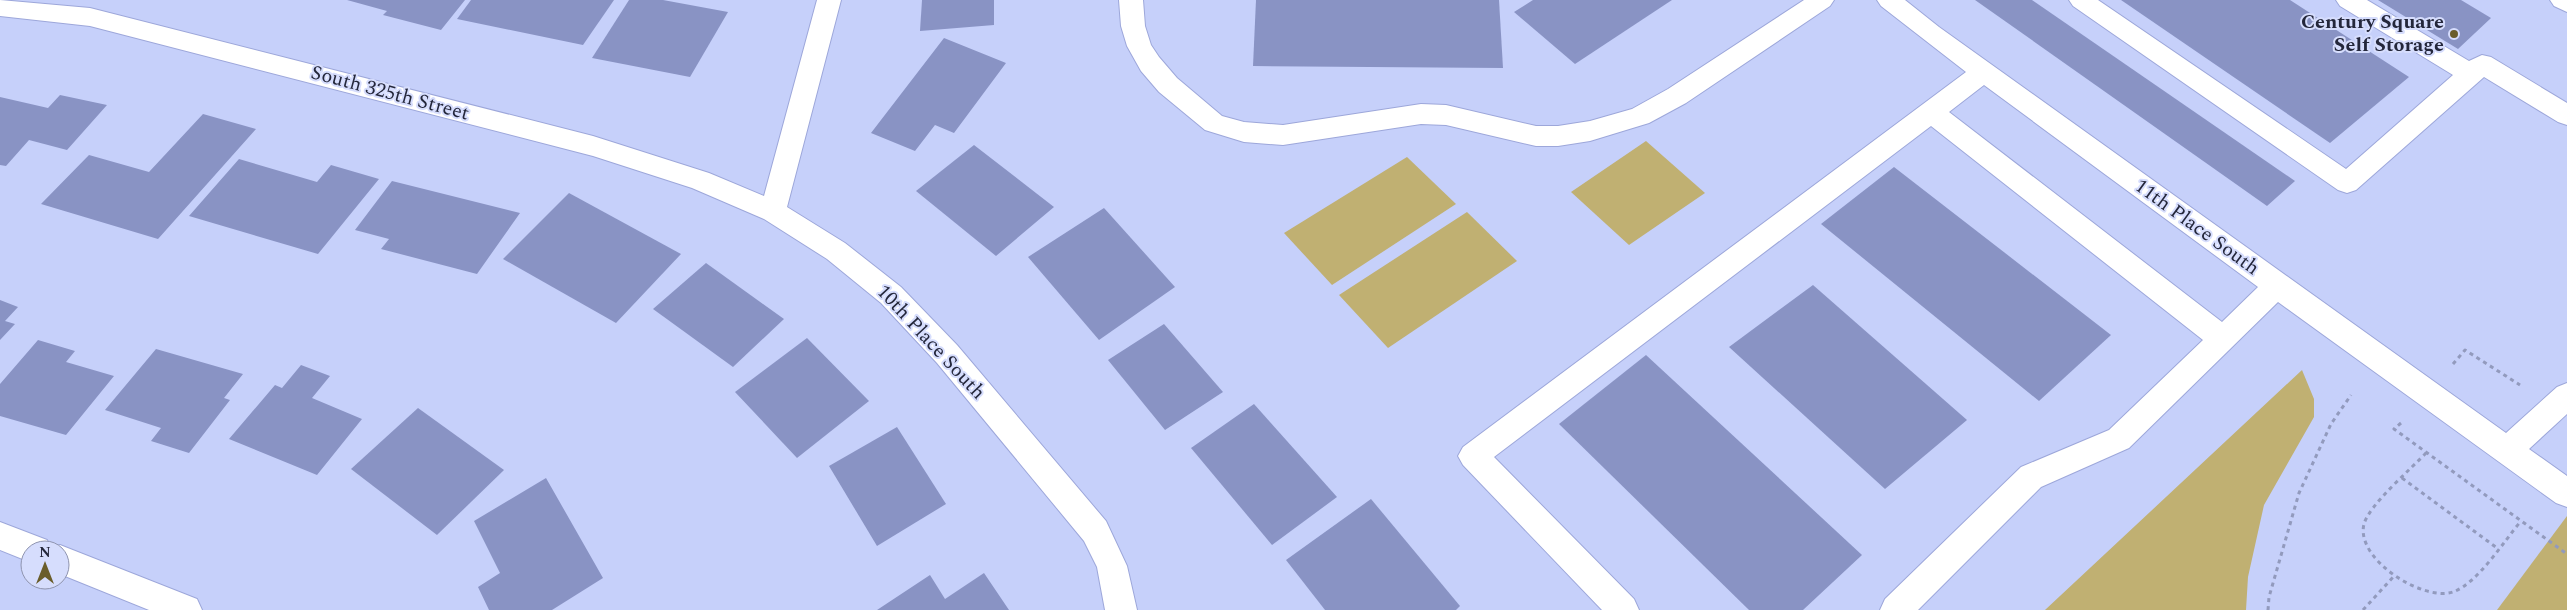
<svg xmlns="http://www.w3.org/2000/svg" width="2567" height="610" viewBox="0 0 2567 610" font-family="Spectral,serif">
  <rect width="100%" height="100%" fill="#c6d0fa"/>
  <g fill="#c0b072">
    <polygon points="1646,141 1705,193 1629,245 1571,192"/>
    <polygon points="1407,157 1456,204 1332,285 1284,233"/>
    <polygon points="1467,212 1517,261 1388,348 1339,295"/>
    <polygon points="2302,370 2314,399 2314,417 2264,505 2248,577 2246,610 2045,610"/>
    <polygon points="2567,516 2567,610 2497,610"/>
  </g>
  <g fill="#8993c4">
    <polygon points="347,0 465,0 441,30 383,15 387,11"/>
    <polygon points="471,0 614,0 583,45 457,19"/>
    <polygon points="629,0 663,0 728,12 690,77 592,58"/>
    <polygon points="922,0 994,0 994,25 920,31"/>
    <polygon points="1256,0 1499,0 1503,68 1253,66"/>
    <polygon points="1533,0 1672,0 1575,64 1514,12"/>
    <polygon points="1975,0 2032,0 2295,181 2267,206"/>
    <polygon points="2121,0 2290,0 2409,77 2330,143"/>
    <polygon points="2378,0 2461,0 2491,18 2458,49"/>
    <polygon points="944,38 1006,63 954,133 935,125 915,151 871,133"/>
    <polygon points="60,95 107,105 67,150 29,140 6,166 0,165 0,97 48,108"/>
    <polygon points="203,114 256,129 158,239 41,204 89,155 149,172"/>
    <polygon points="974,145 1054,207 996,256 916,191"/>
    <polygon points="239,159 317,182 331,165 379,179 318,254 189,216"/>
    <polygon points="1894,167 2111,335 2039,401 1821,224"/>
    <polygon points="392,181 520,213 477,274 381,249 389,239 355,230"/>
    <polygon points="569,193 681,254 616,323 503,259"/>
    <polygon points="1104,208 1175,287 1099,340 1028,257"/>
    <polygon points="706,263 784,319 733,367 653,309"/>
    <polygon points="1813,285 1967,420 1885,489 1729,347"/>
    <polygon points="0,300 18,307 5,321 15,324 0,340"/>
    <polygon points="1164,324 1223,392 1165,430 1108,360"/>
    <polygon points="807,338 869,401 797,458 735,392"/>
    <polygon points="38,340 75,351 66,362 114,376 66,435 0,416 0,384"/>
    <polygon points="156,349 243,374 224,398 230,400 189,453 151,441 161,428 105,410"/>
    <polygon points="1646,355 1862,555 1803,610 1749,610 1559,424"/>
    <polygon points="301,365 330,376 312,398 362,419 317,475 229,439 275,385 282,388"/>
    <polygon points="1254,404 1337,497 1272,545 1191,448"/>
    <polygon points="418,408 504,470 437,535 351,469"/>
    <polygon points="897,427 946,504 877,546 829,466"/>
    <polygon points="546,478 603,578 552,610 489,610 478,587 500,573 474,521"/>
    <polygon points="1371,499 1460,606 1456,610 1325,610 1286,560"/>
    <polygon points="984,573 1009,610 877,610 930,575 945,599"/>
  </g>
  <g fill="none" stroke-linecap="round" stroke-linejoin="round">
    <defs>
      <g id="minor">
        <polygon points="0,0 90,8 593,136 709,173 764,196 817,0 841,0 787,207 845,243 901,287 957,345 1106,521 1127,566 1137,610 1105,610 1097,567 1084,541 937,363 881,303 827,259 764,219 692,188 593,156 90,26 0,16"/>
        <polygon points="1119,0 1143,0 1145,26 1151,45 1159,57 1177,78 1222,116 1244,122 1283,125 1421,104 1446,105 1536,126 1558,126 1590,121 1632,109 1668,89 1804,0 1834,0 1830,6 1686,103 1649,123 1590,141 1558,146 1536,146 1446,125 1421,124 1283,145 1244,142 1205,130 1159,92 1141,71 1127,46 1121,26"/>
        <path d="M1877,0H1905L1939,27L2506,433L2557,387L2567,383V414L2529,449L2567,476V507L2556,503L2278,302L2129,448L2041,487L1918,610H1880L1885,599L2021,467L2109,430L2203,340L1931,126L1494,457L1634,599L1639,610H1602L1463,465L1458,456L1463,447L1966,72L1881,6ZM1984,85L2258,287L2222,322L1949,112Z"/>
        <polygon points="2069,0 2098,0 2346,169 2453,75 2340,6 2336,0 2367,0 2469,61 2482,55 2491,57 2567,103 2567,125 2558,122 2484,77 2356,190 2347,193 2338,190 2073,6"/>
        <polygon points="2550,0 2567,0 2567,12 2554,6"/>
        <polygon points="0,522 47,540 50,548 60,545 197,599 202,610 149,610 60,574 60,550 30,550 30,562 0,550"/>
      </g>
    </defs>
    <use href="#minor" stroke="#9da7da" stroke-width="2"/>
    <g stroke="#929abd" stroke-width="3" stroke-dasharray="4 4" stroke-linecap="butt">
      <polyline points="2453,364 2465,350 2520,385"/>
      <polyline points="2401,423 2394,429 2567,554"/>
      <path d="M2426,453C2411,469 2369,505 2364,524C2355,559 2423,602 2453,592C2478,583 2504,541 2521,521"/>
      <polyline points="2402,478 2497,548"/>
      <polyline points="2268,610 2269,597 2299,493 2331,424 2351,395"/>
      <polyline points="2363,610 2395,575"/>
    </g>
    <use href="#minor" fill="#fff" fill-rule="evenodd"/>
  </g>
  <circle fill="#6a5d2a" stroke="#d6ddfd" stroke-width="2" cx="2454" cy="34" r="5"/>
  <g text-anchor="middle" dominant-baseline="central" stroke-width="4" stroke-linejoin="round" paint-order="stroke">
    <g font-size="20" font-weight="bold" fill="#24273b" stroke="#d6ddfd" text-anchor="end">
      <text x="2444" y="22">Century Square<tspan x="2444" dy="23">Self Storage</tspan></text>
    </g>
    <g font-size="20" fill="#24273b" stroke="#d6ddfd">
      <text transform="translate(390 93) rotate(15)">South 325th Street</text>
      <text transform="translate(2197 227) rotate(36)">11th Place South</text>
      <text transform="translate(931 342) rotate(47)">10th Place South</text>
    </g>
  </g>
  <g transform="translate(45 565)"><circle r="24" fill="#d6ddfd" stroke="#8f94af"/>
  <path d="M0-4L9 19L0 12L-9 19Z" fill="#6a5d2a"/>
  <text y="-8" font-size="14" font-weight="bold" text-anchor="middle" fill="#24273b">N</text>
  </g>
</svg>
